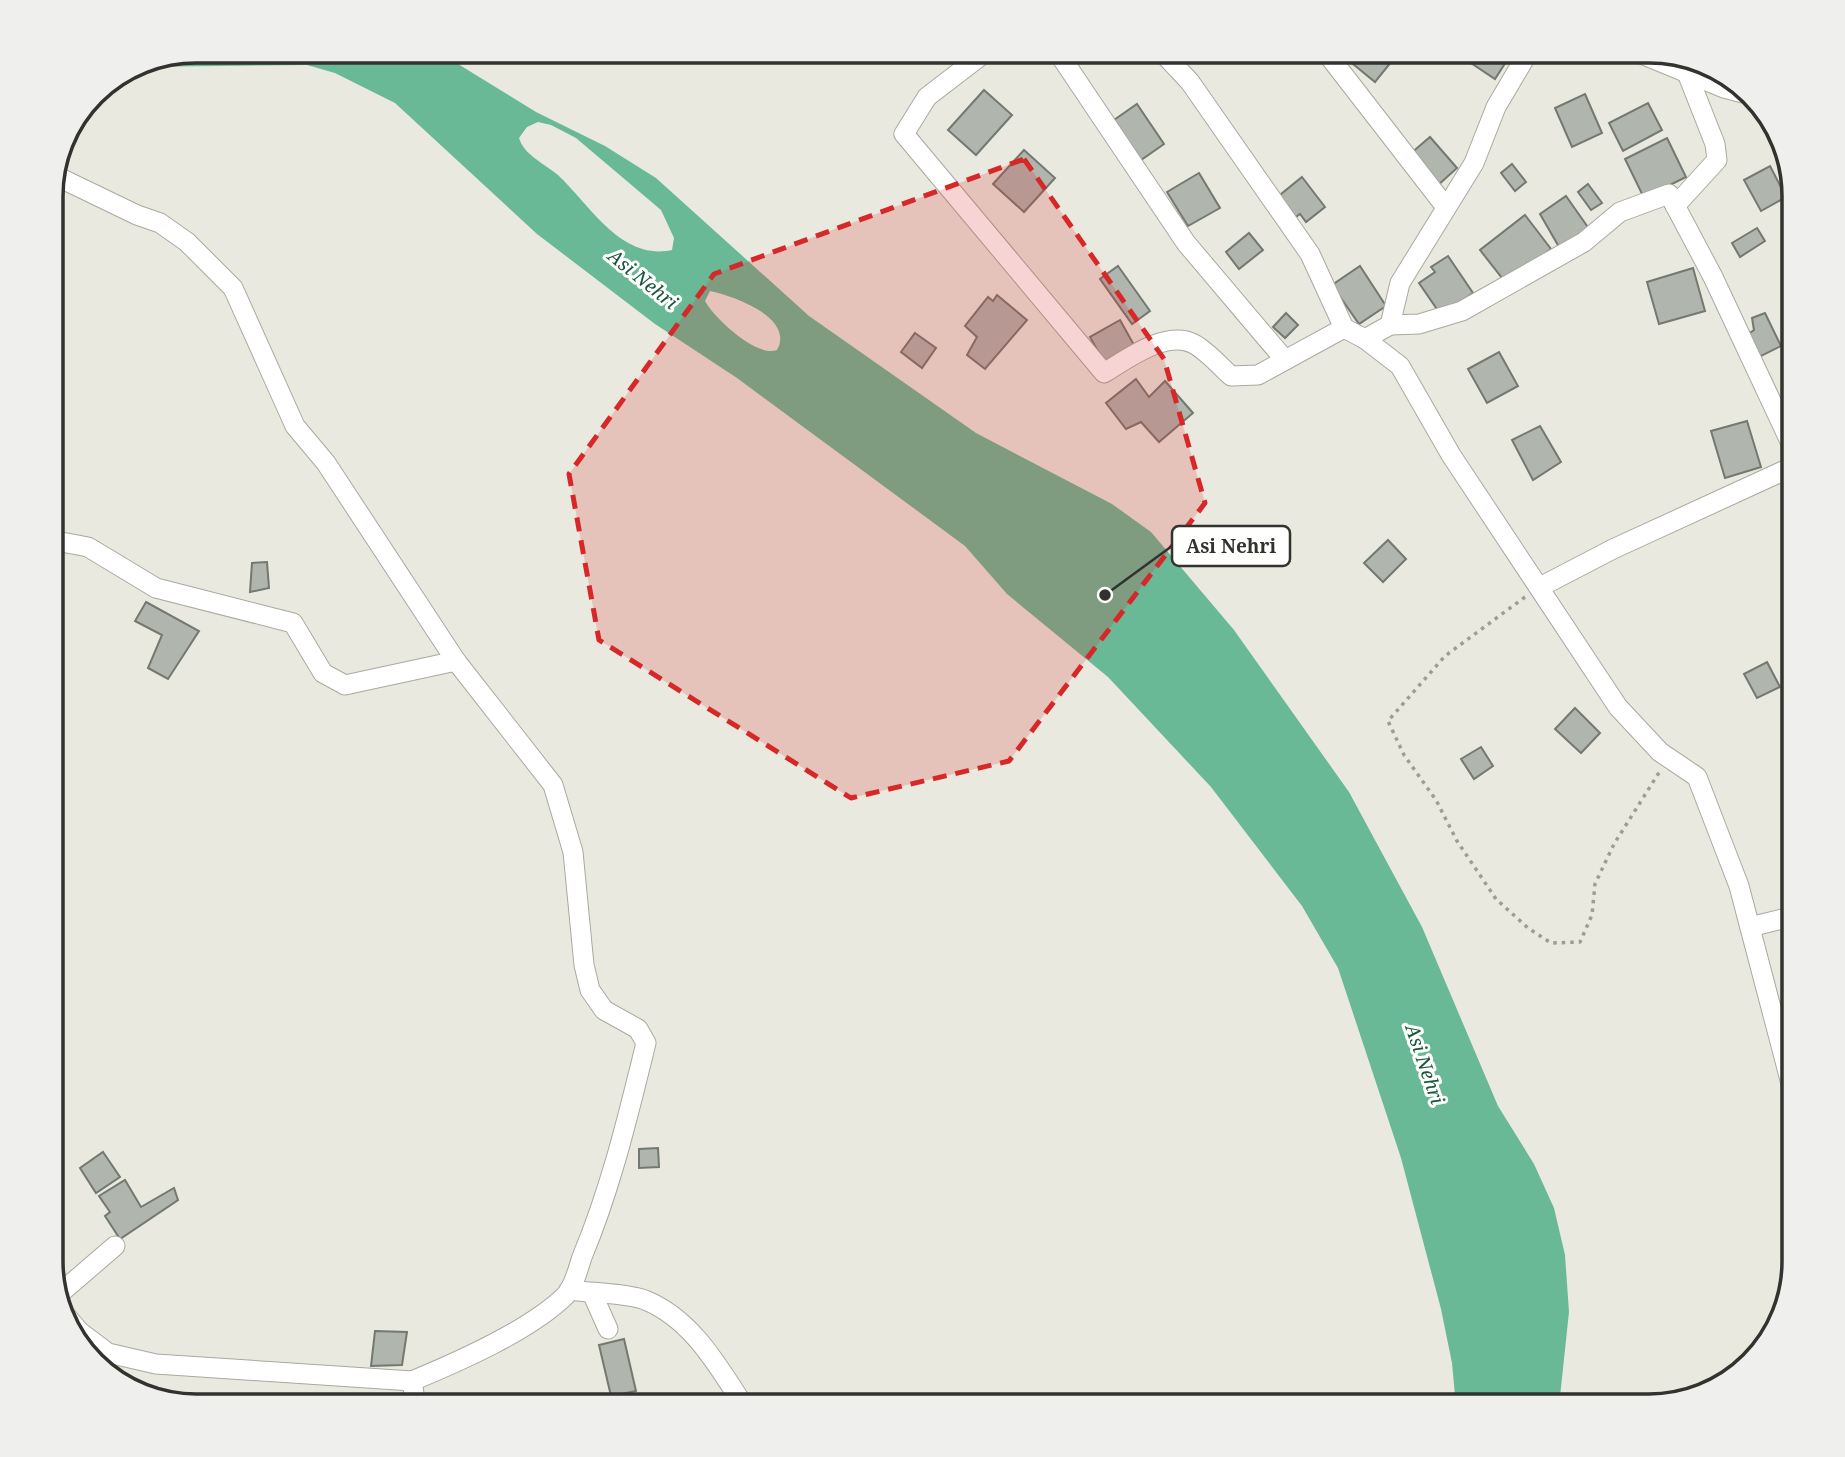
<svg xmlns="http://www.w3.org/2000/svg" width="1845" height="1457" viewBox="0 0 1845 1457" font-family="'Noto Serif',serif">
  <rect width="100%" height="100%" fill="#e9e9df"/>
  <path fill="#6ab996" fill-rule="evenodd" d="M196,51H437L536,112L605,146L656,178L809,316L976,433L1112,504L1151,532L1234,630L1349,792L1422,927L1498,1106L1534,1164L1554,1208L1565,1255L1569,1312L1559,1406H1456L1452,1363L1441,1309L1401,1158L1338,968L1302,906L1211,787L1108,677L1007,594L965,546L737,378L655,324L537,234L395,103L335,73L307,65L133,67L141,62ZM538,122L551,125L576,138L661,210L674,238L672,250C621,261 590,205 558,175C545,164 524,155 519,138L527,127ZM710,291C734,296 795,318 777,350C757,358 714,318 705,301Z"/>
  <g fill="#b0b5ad" stroke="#737871" stroke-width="2">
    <polygon points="1356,51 1400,51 1375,82 1348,60"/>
    <polygon points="1453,51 1513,51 1495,79"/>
    <polygon points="984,90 1012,115 976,155 948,130"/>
    <polygon points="1585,94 1602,133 1572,147 1555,108"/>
    <polygon points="1648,103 1662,130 1623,151 1609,123"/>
    <polygon points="1137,104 1164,144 1141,160 1114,120"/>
    <polygon points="1430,137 1457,168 1437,186 1410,154"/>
    <polygon points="1667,138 1686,177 1644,198 1625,159"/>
    <polygon points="1024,150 1055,178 1024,212 993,184"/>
    <polygon points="1512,164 1526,182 1515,191 1501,173"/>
    <polygon points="1770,166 1786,197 1761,211 1744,180"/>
    <polygon points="1199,173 1220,208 1188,226 1167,192"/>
    <polygon points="1302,177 1325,207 1306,222 1300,214 1292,220 1275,199"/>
    <polygon points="1588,184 1602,203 1591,210 1578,192"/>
    <polygon points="1566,196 1592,233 1562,252 1540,214"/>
    <polygon points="1525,215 1551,249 1506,283 1480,250"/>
    <polygon points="1757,228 1765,241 1740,257 1732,243"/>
    <polygon points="1249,233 1263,250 1239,269 1226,252"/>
    <polygon points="1448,256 1473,293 1441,315 1419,283 1435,272 1431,267"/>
    <polygon points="1118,266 1150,311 1132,324 1100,279"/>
    <polygon points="1360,266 1386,306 1359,324 1332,285"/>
    <polygon points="1693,268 1705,311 1659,324 1647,282"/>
    <polygon points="997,295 1027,320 985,369 967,355 977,337 965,326 988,297 993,301"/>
    <polygon points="1286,313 1298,325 1285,338 1273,327"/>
    <polygon points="1765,313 1781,346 1755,359 1744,337 1754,330 1752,318"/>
    <polygon points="1120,320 1134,345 1104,362 1090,337"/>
    <polygon points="915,333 936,348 922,368 901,352"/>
    <polygon points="1499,352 1518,386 1487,403 1468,369"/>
    <polygon points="1136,379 1149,397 1165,381 1193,413 1159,442 1141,422 1126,429 1106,403"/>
    <polygon points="1747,421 1761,467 1725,478 1711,431"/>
    <polygon points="1540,426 1561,462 1533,480 1512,440"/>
    <polygon points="1388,540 1406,559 1383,582 1364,563"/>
    <polygon points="267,562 269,588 250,592 252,563"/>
    <polygon points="146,602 199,631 168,679 148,668 162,635 135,621"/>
    <polygon points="1767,662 1780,687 1757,698 1744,674"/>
    <polygon points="1575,708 1600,733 1581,753 1555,729"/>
    <polygon points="1481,747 1493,766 1474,779 1461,759"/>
    <polygon points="658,1148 659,1167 639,1168 639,1149"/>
    <polygon points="103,1152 120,1177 96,1193 80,1168"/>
    <polygon points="125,1180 141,1207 174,1188 178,1200 120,1239 105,1216 110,1212 99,1196"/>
    <polygon points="375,1331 407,1332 402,1365 371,1366"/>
    <polygon points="624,1339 636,1391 611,1396 599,1345"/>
    <polygon points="251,1399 252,1406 219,1406"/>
  </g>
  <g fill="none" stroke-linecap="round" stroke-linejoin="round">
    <defs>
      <g id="minor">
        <path d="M987,51L927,97L904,134L1104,373C1127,359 1167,329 1194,344C1207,351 1220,366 1231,376L1258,375L1344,328L1365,339L1390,325L1400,283L1474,163L1496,107L1529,51"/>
        <polyline points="1057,51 1186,243 1285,360"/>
        <polyline points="1161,51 1190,82 1310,254 1344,328"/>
        <polyline points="1325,51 1445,206"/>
        <polyline points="1634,51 1724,88 1751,95"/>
        <path d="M54,175L137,215L160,223L187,242L233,288L295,426L326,463L456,661L553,785L573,852L584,965L590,990L604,1010L638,1029L646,1043C628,1116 611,1188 582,1257C578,1269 574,1287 565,1296C529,1331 458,1362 412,1381L156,1364L108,1353L79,1331L62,1311"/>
        <polyline points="1675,206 1717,160 1715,144 1687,73"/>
        <polyline points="1390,325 1419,324 1462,311 1584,242 1620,212 1669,194 1713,277 1794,450"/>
        <polyline points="1365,339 1400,366 1451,455 1618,707 1660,752 1697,777 1739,886 1794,1095"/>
        <polyline points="51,540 88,547 156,588 293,623 323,673 345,685 456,661"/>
        <polyline points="1540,587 1613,549 1794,466"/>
        <polyline points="1750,927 1794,916"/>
        <path d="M569,1290C591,1293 626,1293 645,1300C692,1319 718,1366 744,1406"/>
        <polyline points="592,1293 608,1329"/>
        <polyline points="58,1295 115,1246"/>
        <polyline points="412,1381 416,1406"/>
      </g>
    </defs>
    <use href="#minor" stroke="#a9a9a0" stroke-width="21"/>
    <polyline stroke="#9d9d95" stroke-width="3.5" stroke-dasharray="3.5 5" stroke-linecap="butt" points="1525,597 1445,656 1388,721 1404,755 1436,800 1457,841 1496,899 1528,928 1551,943 1580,942 1592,915 1595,884 1614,844 1660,771"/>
    <use href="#minor" stroke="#fff" stroke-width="19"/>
  </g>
  <path fill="#d62828" fill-opacity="0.2" stroke="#d62828" stroke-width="5" stroke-dasharray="14 9" stroke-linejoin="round" d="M1024,159L1164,359L1205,503L1009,761L851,798L599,640L569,474L714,274Z"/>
  <g text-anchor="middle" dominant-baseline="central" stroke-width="6" stroke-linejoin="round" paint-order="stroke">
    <g font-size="19" font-style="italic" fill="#19563f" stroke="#fffffe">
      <text transform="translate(643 279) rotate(39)">Asi Nehri</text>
      <text transform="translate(1425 1064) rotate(71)">Asi Nehri</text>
    </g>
  </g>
  <path d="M0 0H1845V1457H0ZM196 63H1649A133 133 0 0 1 1782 196V1261A133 133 0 0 1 1649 1394H196A133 133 0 0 1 63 1261V196A133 133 0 0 1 196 63Z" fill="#efefed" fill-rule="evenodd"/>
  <path fill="none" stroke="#32322e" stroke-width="3.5" d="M196 63H1649A133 133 0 0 1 1782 196V1261A133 133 0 0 1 1649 1394H196A133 133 0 0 1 63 1261V196A133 133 0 0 1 196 63Z"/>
  <path fill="none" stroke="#32322e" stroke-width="2.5" d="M1105 595L1172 546"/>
  <circle fill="#32322e" stroke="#fffffe" stroke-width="2.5" cx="1105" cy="595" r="7"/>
  <rect fill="#fffffe" stroke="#32322e" stroke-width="2.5" x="1172" y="526" width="118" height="40" rx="7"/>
  <g font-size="19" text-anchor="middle" font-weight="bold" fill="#32322e">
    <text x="1231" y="553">Asi Nehri</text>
  </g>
</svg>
